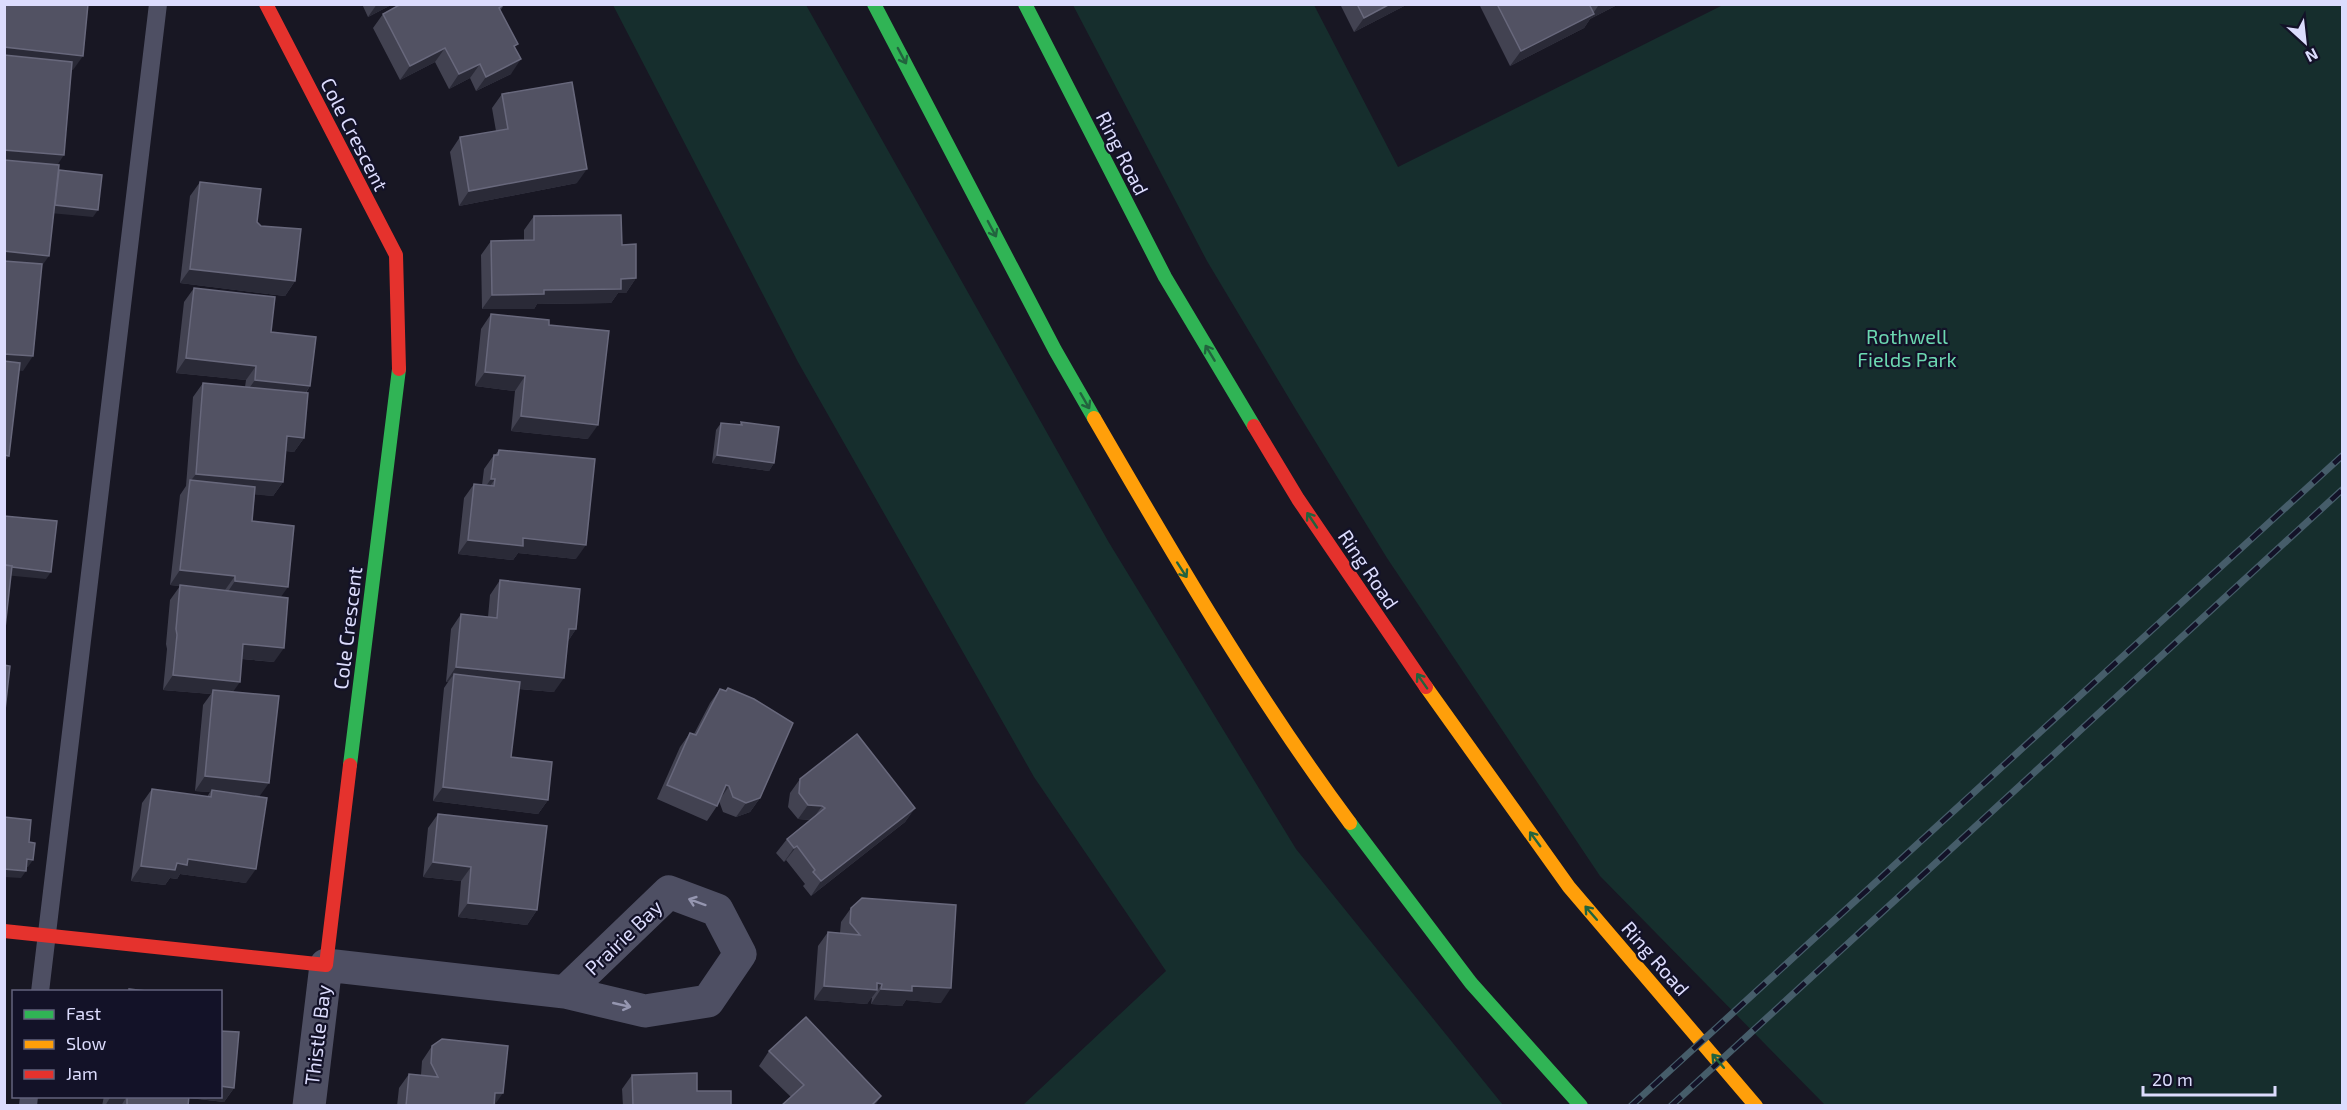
<svg xmlns="http://www.w3.org/2000/svg" width="2347" height="1110" viewBox="0 0 2347 1110" font-family="'Exo 2',sans-serif">
  <rect width="100%" height="100%" fill="#181723"/>
  <g fill="#162e2d">
    <polygon points="613,5 806,5 1108,541 1296,849 1503,1105 1023,1105 1166,971 1034,777 798,362"/>
    <polygon points="1073,5 1314,5 1398,167 1723,5 2342,5 2342,1105 1825,1105 1600,876 1387,558 1296,410 1207,261"/>
  </g>
  <g fill="none" stroke-linecap="round" stroke-linejoin="round">
    <g stroke="#4e4f63" stroke-width="18">
      <polyline points="40,992 158,4"/>
      <polyline points="28,1106 29,1096"/>
    </g>
    <polyline stroke="#4e4f63" stroke-width="33" points="309,1106 326,965 565,992 645,1011 708,1001 740,954 717,910 669,892 565,992"/>
    <g stroke="#30b455" stroke-width="14">
      <polyline points="874,4 1055,350 1094,418"/>
      <polyline points="1025,4 1165,277 1254,426"/>
      <polyline points="350,765 399,369"/>
      <polyline points="1350,823 1471,983 1581,1106"/>
    </g>
    <g stroke="#ff9f0a" stroke-width="14">
      <path d="M1094,418C1174,556 1255,695 1350,823"/>
      <polyline points="1426,687 1569,887 1756,1106"/>
    </g>
    <g stroke="#e5322d" stroke-width="14">
      <polyline points="266,4 396,255 399,369"/>
      <polyline points="1254,426 1298,499 1426,687"/>
      <polyline points="4,931 326,965 350,765"/>
    </g>
    <defs>
      <g id="rail">
        <polyline points="1631,1106 2342,456"/>
        <polyline points="1671,1106 2342,490"/>
      </g>
    </defs>
    <use href="#rail" stroke="#465d6a" stroke-width="7"/>
    <use href="#rail" stroke="#131228" stroke-width="4.5" stroke-dasharray="14" stroke-linecap="butt"/>
  </g>
  <g fill="#424251">
    <polygon points="362,4 393,4 368,17"/>
    <polygon points="1340,4 1408,4 1354,32"/>
    <polygon points="1479,4 1619,4 1590,19 1584,28 1510,66"/>
    <polygon points="504,5 500,11 515,48 511,74 476,91 470,78 449,89 435,62 400,80 373,28 383,14"/>
    <polygon points="502,94 577,183 459,206 450,152 460,137 496,131 492,108"/>
    <polygon points="200,182 257,222 295,281 285,296 180,283 190,196"/>
    <polygon points="534,216 622,245 636,278 626,293 618,293 611,303 537,304 534,309 482,309 481,255 491,241 524,241 524,230"/>
    <polygon points="194,288 271,332 310,386 306,393 304,438 294,452 286,451 283,482 273,496 255,494 252,521 281,597 274,662 242,659 232,692 260,797 246,883 180,874 177,879 170,878 165,885 131,881 142,803 152,789 207,797 210,792 195,791 203,705 211,694 163,690 167,649 166,644 170,600 180,586 170,585 180,495 186,486 193,397 203,383 245,387 246,380 176,373 184,302"/>
    <polygon points="491,314 549,325 588,439 511,431 515,391 475,386 481,329"/>
    <polygon points="741,422 774,463 769,471 712,463 716,430 721,423 739,425"/>
    <polygon points="499,450 576,559 518,553 513,560 458,554 464,498 474,484 482,485 484,469 494,455 495,455"/>
    <polygon points="500,580 576,629 568,641 554,692 519,689 511,757 548,800 538,814 433,801 444,688 448,682 446,682 451,629 461,614 488,617 490,595"/>
    <polygon points="720,689 760,798 750,812 736,817 723,812 719,801 717,806 707,821 657,799 680,747 690,733 694,734 710,703"/>
    <polygon points="800,779 915,808 905,822 811,896 803,886 805,884 786,860 784,862 776,853 787,839 810,820 798,819 788,807 790,793"/>
    <polygon points="438,814 537,910 527,925 458,917 461,881 423,877 428,828"/>
    <polygon points="851,908 941,1003 906,1000 902,1006 871,1004 872,998 871,998 867,1004 814,1000 818,946 828,932 840,933 841,922"/>
    <polygon points="432,1046 494,1106 397,1106 399,1088 409,1074 421,1075 422,1061"/>
    <polygon points="769,1051 875,1106 791,1097 759,1066"/>
    <polygon points="632,1075 731,1106 623,1106 622,1089"/>
    <polygon points="234,1088 224,1102 189,1098 188,1106 102,1106 104,1096 220,1096"/>
  </g>
  <g fill="#2a2a37">
    <polygon points="377,4 393,4 368,17"/>
    <polygon points="1390,4 1408,4 1354,32 1364,18"/>
    <polygon points="1601,4 1619,4 1590,19 1584,28 1510,66 1521,51 1592,15 1598,6"/>
    <polygon points="4,47 83,56 73,70 4,63"/>
    <polygon points="445,48 435,62 400,80 410,66"/>
    <polygon points="521,59 511,74 476,91 486,77"/>
    <polygon points="480,64 470,78 449,89 459,74"/>
    <polygon points="4,150 64,155 54,170 4,165"/>
    <polygon points="587,169 577,183 459,206 469,191"/>
    <polygon points="55,205 98,210 93,217 50,213"/>
    <polygon points="4,251 49,256 39,270 4,267"/>
    <polygon points="190,269 295,281 285,296 180,283"/>
    <polygon points="636,278 626,293 618,293 611,303 537,304 534,309 482,309 492,295 544,290 621,279"/>
    <polygon points="4,354 33,356 23,371 4,369"/>
    <polygon points="186,358 256,366 246,380 176,373"/>
    <polygon points="485,372 525,376 515,391 475,386"/>
    <polygon points="255,380 310,386 300,400 245,394"/>
    <polygon points="521,416 598,425 588,439 511,431"/>
    <polygon points="287,436 304,438 294,452 277,450"/>
    <polygon points="4,455 9,456 4,463"/>
    <polygon points="717,455 774,463 769,471 712,463"/>
    <polygon points="196,474 283,482 273,496 189,489 189,483"/>
    <polygon points="491,479 495,479 485,493 481,493"/>
    <polygon points="523,538 586,545 576,559 518,553 513,560 458,554 468,540"/>
    <polygon points="4,567 51,572 46,579 4,575"/>
    <polygon points="180,570 235,576 225,590 170,585"/>
    <polygon points="235,581 288,587 278,601 225,596"/>
    <polygon points="569,629 576,629 566,644"/>
    <polygon points="243,644 284,648 274,662 233,658"/>
    <polygon points="456,667 564,678 554,692 453,683 454,674 448,682 446,682"/>
    <polygon points="173,675 240,682 230,696 213,690 211,694 163,690"/>
    <polygon points="205,776 269,783 259,797 212,790 210,792 195,791"/>
    <polygon points="726,785 729,786 719,801"/>
    <polygon points="443,787 548,800 538,814 433,801"/>
    <polygon points="760,798 750,812 736,817 746,803"/>
    <polygon points="808,805 822,806 812,820 798,819"/>
    <polygon points="915,808 905,822 811,896 821,881"/>
    <polygon points="797,846 786,860 784,862 794,848"/>
    <polygon points="27,859 33,860 28,867 22,867"/>
    <polygon points="188,859 256,869 246,883 180,874 177,879 170,878 165,885 131,881 141,866 177,863"/>
    <polygon points="433,862 471,867 461,881 423,877"/>
    <polygon points="4,869 26,871 21,878 4,877"/>
    <polygon points="468,903 537,910 527,925 458,917"/>
    <polygon points="877,983 882,984 867,1004 814,1000 824,986"/>
    <polygon points="912,986 951,988 941,1003 906,1000 902,1006 871,1004 881,989"/>
    <polygon points="220,1086 234,1088 224,1102 176,1096 220,1096"/>
    <polygon points="495,1093 503,1093 494,1106"/>
    <polygon points="111,1096 127,1096 121,1106 105,1106"/>
    <polygon points="881,1096 875,1106 871,1106"/>
  </g>
  <g fill="#525263" stroke="#68687c" stroke-width="1.5">
    <polygon points="4,4 88,4 83,56 4,47"/>
    <polygon points="401,4 504,4 499,8 518,44 514,46 521,59 486,77 480,64 459,74 445,48 410,66 383,14"/>
    <polygon points="1357,4 1390,4 1364,18"/>
    <polygon points="1497,4 1589,4 1594,14 1521,51"/>
    <polygon points="4,55 72,62 64,155 4,150"/>
    <polygon points="572,82 587,169 469,191 460,137 508,129 502,94"/>
    <polygon points="4,160 59,165 49,256 4,251"/>
    <polygon points="59,170 102,175 98,210 55,205"/>
    <polygon points="200,182 261,189 257,222 261,226 301,229 295,281 190,269"/>
    <polygon points="621,215 622,245 636,244 636,278 621,279 621,289 544,290 544,294 492,295 491,241 534,240 534,216"/>
    <polygon points="4,261 42,264 33,356 4,354"/>
    <polygon points="194,288 275,297 271,332 316,337 310,386 255,380 256,366 186,358"/>
    <polygon points="491,314 549,320 549,325 609,331 598,425 521,416 525,376 485,372"/>
    <polygon points="4,361 20,363 9,456 4,455"/>
    <polygon points="203,383 308,393 304,438 287,436 283,482 196,474"/>
    <polygon points="741,422 779,427 774,463 717,455 721,423 742,425"/>
    <polygon points="499,450 595,459 586,545 523,538 523,546 468,540 474,484 494,486 495,479 491,479 494,455 498,455"/>
    <polygon points="190,480 255,487 252,521 294,526 288,587 235,581 235,576 180,570"/>
    <polygon points="4,516 57,521 51,572 12,567 12,566 4,565"/>
    <polygon points="4,565 12,566 4,637"/>
    <polygon points="500,580 580,589 576,629 569,629 564,678 456,667 461,614 497,618"/>
    <polygon points="180,585 288,598 284,648 243,644 240,682 173,675 177,635 176,629"/>
    <polygon points="4,665 10,666 4,719"/>
    <polygon points="454,674 520,682 511,757 552,762 548,800 443,787"/>
    <polygon points="728,688 754,699 793,723 760,798 746,803 733,797 729,786 726,785 717,806 667,785 690,733 696,735 720,689 726,691"/>
    <polygon points="213,690 279,696 269,783 205,776"/>
    <polygon points="857,734 915,808 821,881 813,872 815,870 797,846 794,848 787,839 825,808 822,806 808,805 799,793 800,779"/>
    <polygon points="152,789 211,797 212,790 267,798 256,869 188,859 187,865 177,863 175,870 141,866"/>
    <polygon points="438,814 547,826 537,910 468,903 471,867 433,862"/>
    <polygon points="4,817 31,820 29,842 35,843 33,860 27,859 26,871 4,869"/>
    <polygon points="862,898 956,905 951,988 912,986 912,991 881,989 882,984 877,983 877,990 824,986 828,932 860,935 850,923 851,908"/>
    <polygon points="129,989 155,992 129,992"/>
    <polygon points="806,1017 881,1096 871,1106 781,1106 804,1085 769,1051"/>
    <polygon points="220,1031 239,1032 234,1088 220,1086"/>
    <polygon points="442,1039 508,1046 503,1093 495,1093 494,1106 406,1106 409,1074 438,1077 431,1063 432,1046"/>
    <polygon points="697,1073 697,1091 731,1091 731,1106 633,1106 632,1075"/>
    <polygon points="127,1096 189,1096 188,1106 127,1106"/>
  </g>
  <defs><path id="oneway-shaft" d="M-6 0H5M1.5-3L5.5 0L1.5 3" fill="none" stroke-width="1.6" stroke-linecap="round" stroke-linejoin="round" transform="scale(1.5)"/></defs>
  <g stroke="#22633e">
    <use href="#oneway-shaft" transform="translate(902 56) rotate(62)"/>
    <use href="#oneway-shaft" transform="translate(992 229) rotate(62)"/>
    <use href="#oneway-shaft" transform="translate(1210 353) rotate(-121)"/>
    <use href="#oneway-shaft" transform="translate(1085 401) rotate(60)"/>
    <use href="#oneway-shaft" transform="translate(1312 520) rotate(-124)"/>
    <use href="#oneway-shaft" transform="translate(1182 570) rotate(57)"/>
    <use href="#oneway-shaft" transform="translate(1422 681) rotate(-125)"/>
    <use href="#oneway-shaft" transform="translate(1535 839) rotate(-126)"/>
    <use href="#oneway-shaft" transform="translate(1591 913) rotate(-131)"/>
    <use href="#oneway-shaft" transform="translate(1718 1061) rotate(-131)"/>
  </g>
  <g stroke="#9596b0">
    <use href="#oneway-shaft" transform="translate(697 902) rotate(-160)"/>
    <use href="#oneway-shaft" transform="translate(622 1005) rotate(13)"/>
  </g>
  <g text-anchor="middle" dominant-baseline="central" stroke-width="4.5" stroke-linejoin="round" paint-order="stroke">
    <g font-size="20" fill="#dcdcfd" stroke="#131228">
      <text transform="translate(355 134) rotate(63)">Cole Crescent</text>
      <text transform="translate(1123 153) rotate(63)">Ring Road</text>
      <text transform="translate(1369 569) rotate(56)">Ring Road</text>
      <text transform="translate(347 628) rotate(-83)">Cole Crescent</text>
      <text transform="translate(623 937) rotate(-44)">Prairie Bay</text>
      <text transform="translate(1656 958) rotate(49)">Ring Road</text>
      <text transform="translate(317 1035) rotate(-83)">Thistle Bay</text>
    </g>
    <g font-size="20" fill="#6cd9b1" stroke="#131228">
      <text x="1907" y="336">Rothwell<tspan x="1907" dy="23">Fields Park</tspan></text>
    </g>
  </g>
  <rect width="2347" height="1110" fill="none" stroke="#dcdcfd" stroke-width="12"/>
  <rect x="12" y="990" width="210" height="108" fill="#131228" stroke="#63637d" stroke-width="1.5"/>
  <rect x="24" y="1010" width="30" height="9" fill="#30b455" stroke="#63637d" stroke-width="1.5"/>
  <text x="66" y="1020" font-size="18" fill="#dcdcfd">Fast</text>
  <rect x="24" y="1040" width="30" height="9" fill="#ff9f0a" stroke="#63637d" stroke-width="1.5"/>
  <text x="66" y="1050" font-size="18" fill="#dcdcfd">Slow</text>
  <rect x="24" y="1070" width="30" height="9" fill="#e5322d" stroke="#63637d" stroke-width="1.5"/>
  <text x="66" y="1080" font-size="18" fill="#dcdcfd">Jam</text>
  <g transform="translate(2305 42) rotate(153)" stroke="#131228" stroke-width="4.5" paint-order="stroke">
  <path d="M0-4.5L10 22L0 15L-10 22Z" fill="#dcdcfd"/>
  <text y="-9" font-size="16" font-weight="bold" text-anchor="middle" fill="#dcdcfd">N</text>
  </g>
  <path d="M2143 1086v9h132v-9" fill="none" stroke="#dcdcfd" stroke-width="3"/>
  <text x="2152" y="1086" font-size="18" fill="#dcdcfd" stroke="#131228" stroke-width="4.5" paint-order="stroke">20 m</text>
</svg>
